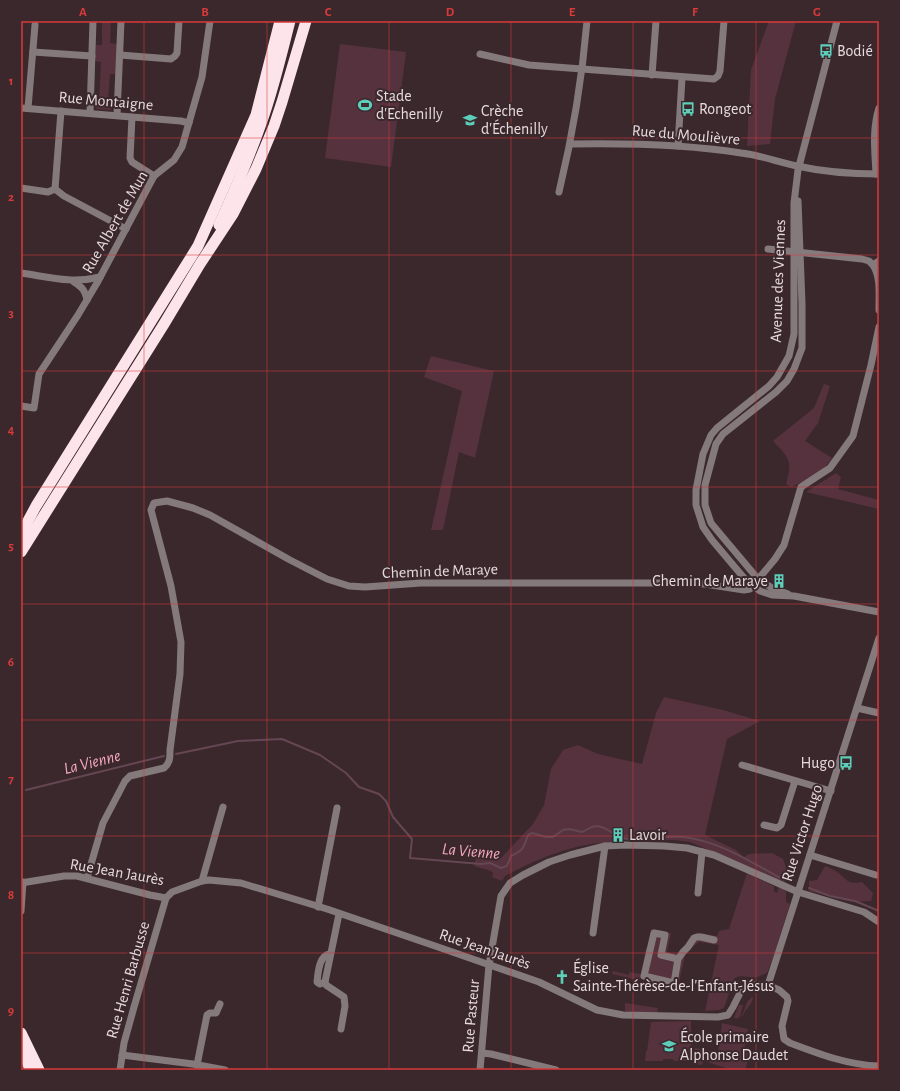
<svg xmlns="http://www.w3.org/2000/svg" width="900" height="1091" viewBox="0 0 900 1091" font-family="'Alegreya Sans',sans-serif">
  <rect width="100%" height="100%" fill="#3b282d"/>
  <g fill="#55323d">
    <polygon points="102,21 111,21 110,43 117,44 116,74 110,74 108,101 113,102 113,106 111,110 97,109 95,107 95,101 99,101 101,62 95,61 96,45 102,45"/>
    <polygon points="769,21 796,21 775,99 770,144 747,146 751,70"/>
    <polygon points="340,44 406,52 391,167 325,158"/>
    <polygon points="431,356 494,371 475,458 459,452 443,530 431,530 462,391 424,377"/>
    <path d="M824,384L830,386L818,423L805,441L832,458C825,471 804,482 791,487L786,484C793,461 789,458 773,441L814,408Z"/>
    <polygon points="836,473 841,477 838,489 879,500 879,509 806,492"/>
    <path d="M664,697L723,710L760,721L727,739L705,835L736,850L744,857L749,854L772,853L783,859L787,870L786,878L784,880H777L690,842L674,840H624L622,835L616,831L613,835L620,839L618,842C580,841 538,858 505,876L502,881L492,877L493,873L491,871L474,866L476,857L501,858L533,824L544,805L551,769L563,750L578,745L598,754L642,764L656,713Z"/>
    <path d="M825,866C828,867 833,869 837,872C847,879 847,885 862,882L873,893L871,901L852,902L809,891V881L817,880Z"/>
    <path d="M747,873L774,886V891L777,893L779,887L786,891V902L790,904L773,958L767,973C764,974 760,976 757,977C750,979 741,973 734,979L724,1008L719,1010L705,1011L719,945L699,942L692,947L685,955L678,987L641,978L638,980L612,974L613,971L629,975V972L641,974L646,948H648L651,929L671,933L667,952L678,954L686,946L692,936L698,933L717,936L719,931L729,929Z"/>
    <path d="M752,997L753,998C752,1006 745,1008 743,1016H742L747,1002Z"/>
    <polygon points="625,1003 658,1008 657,1013 625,1013"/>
    <polygon points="739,1005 743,1005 740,1017 736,1019 734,1017"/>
    <polygon points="691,1021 691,1048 693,1049 693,1061 674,1061 673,1059 663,1059 663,1061 645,1061 646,1051 647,1051 651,1022"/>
    <polygon points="722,1023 748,1029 746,1035 748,1036 744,1048 751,1050 745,1070 732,1070 704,1061 702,1065 694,1064 695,1048 718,1052"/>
  </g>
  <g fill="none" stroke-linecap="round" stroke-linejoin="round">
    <g stroke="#654653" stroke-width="2">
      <path d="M176,754L238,741L282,739L320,755L346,773L359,787L379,794L386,801L393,817L412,839L410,858L481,864L490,863L501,868L507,866L511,856C523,851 524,847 528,835L532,833L546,837H553L563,830L569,829L582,832C585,831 589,828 592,827C604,823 613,836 623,838C643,843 664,835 683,837C720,841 752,863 784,880H790"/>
      <polyline points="26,790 164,756"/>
      <polyline points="809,888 830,896 855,901 879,911"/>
    </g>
    <g stroke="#847a7c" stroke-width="7">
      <polyline points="837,21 798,170 794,203 794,334 789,356 777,377 769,386 717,428 711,435 703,454 696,490 696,505 703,527 712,540 744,578 760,591 772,595 794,596 879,612"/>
      <polyline points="33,52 92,56"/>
      <polyline points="480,54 529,65 714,79 718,76 720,71 724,21"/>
      <polyline points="120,55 171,59 175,56 177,53 179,21"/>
      <polyline points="652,75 656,21"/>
      <polyline points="21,108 181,121 189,123"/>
      <polyline points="28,108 35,25"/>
      <polyline points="90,113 93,21"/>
      <polyline points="117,115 121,21"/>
      <polyline points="132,117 130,158 132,162 154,176"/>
      <path d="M570,144C627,143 685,144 741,153C760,155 778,162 797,166C824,172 852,174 879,174"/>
      <polyline points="678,146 682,78"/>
      <path d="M876,174C875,152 872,130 879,108"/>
      <polyline points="21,188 48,192 55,189 64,196 126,229"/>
      <polyline points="55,189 61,111"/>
      <path d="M559,192C573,134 582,80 587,21"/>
      <polyline points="768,249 862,259 869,261 873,265 879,261"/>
      <path d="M873,265C881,277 879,295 879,310"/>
      <path d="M21,273C49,277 72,284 100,277"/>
      <path d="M74,282C82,287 85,290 87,300"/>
      <polyline points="21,406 34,408 39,374 78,315 97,283 154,176 174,160 182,147 202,77 210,21"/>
      <polyline points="788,594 772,588 758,579 721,535 711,523 705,505 705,485 716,444 723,434 776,392 787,381 794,369 802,348 802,303 798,201"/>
      <polyline points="857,708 879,713"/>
      <polyline points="742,765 831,791"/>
      <polyline points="764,825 777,828 781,825 795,781"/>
      <polyline points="810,855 876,875"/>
      <path d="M87,878L103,823L125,781L130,776L164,768C170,763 170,758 170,750L180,674L181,642L171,586L151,510L154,503L167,501L193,508L210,515L290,560L327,579L349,586L365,587L421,583H684L705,584L744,590L750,589L775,559L784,545L801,487L830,468L853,436L871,365L879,327"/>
      <polyline points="202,881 223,807"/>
      <polyline points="21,883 64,876 77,876 150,895 166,898"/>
      <polyline points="698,893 702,852"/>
      <polyline points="318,907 337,808"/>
      <polyline points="21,911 23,882"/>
      <polyline points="339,914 325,982 326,985 344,997 345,1006 341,1029"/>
      <polyline points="593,933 605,846"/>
      <polyline points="678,959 661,955 665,935 654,933 644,976 674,983 678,959 683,952 688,947 694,938 697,937 701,937 714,940"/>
      <path d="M325,982L320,984L317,982C318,973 319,955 330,954"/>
      <polyline points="768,985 798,892 879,638"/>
      <polyline points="482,1053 491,1054 556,1070"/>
      <polyline points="122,1055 193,1064 225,1070"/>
      <polyline points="197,1065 207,1015 210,1013 216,1013 220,1004"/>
      <path d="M120,1070L124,1043L134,1007L166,898L172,892L202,881L209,880L241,883L327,909L438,947L539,982L597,1010L623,1015L718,1017L728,1015L733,1007L742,989L748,985H768L779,990L787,997L788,1001L782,1026L784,1039L790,1043C819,1054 848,1065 879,1066"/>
      <polyline points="480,1070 489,965 501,896 510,883 523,875 549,862 570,855 605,846 626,845 664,846 687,848 714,855 798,892 864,912 879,922"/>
    </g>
    <g stroke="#fde4eb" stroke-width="11">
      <path d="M219,225C236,188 252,151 265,112C275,82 282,52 290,21"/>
      <polyline points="21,534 36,506 198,246 256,115 280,21"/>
      <polyline points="21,552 164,324 200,264 233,214 256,169 274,126 282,102 306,21"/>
      <polyline points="21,1033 39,1070"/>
      <polyline points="24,1052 30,1070"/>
    </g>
  </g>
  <path fill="none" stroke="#d83a3a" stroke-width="1" stroke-opacity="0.55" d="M144,21V1070M267,21V1070M389,21V1070M511,21V1070M633,21V1070M756,21V1070M21,138H879M21,255H879M21,371H879M21,487H879M21,604H879M21,720H879M21,836H879M21,953H879"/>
  <defs>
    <symbol id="bus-bare" viewBox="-9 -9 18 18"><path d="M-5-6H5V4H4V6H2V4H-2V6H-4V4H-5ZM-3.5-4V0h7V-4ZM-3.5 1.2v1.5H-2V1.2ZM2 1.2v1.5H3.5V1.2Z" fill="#5dceb9" stroke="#3b282d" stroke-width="2.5" paint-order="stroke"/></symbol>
    <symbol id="stadium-bare" viewBox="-9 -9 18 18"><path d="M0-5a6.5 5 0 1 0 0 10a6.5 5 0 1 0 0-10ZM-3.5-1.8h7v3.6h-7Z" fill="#5dceb9" stroke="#3b282d" stroke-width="2.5" paint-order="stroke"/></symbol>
    <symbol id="school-bare" viewBox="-9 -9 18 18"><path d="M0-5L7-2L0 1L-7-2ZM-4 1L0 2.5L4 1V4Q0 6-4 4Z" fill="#5dceb9" stroke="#3b282d" stroke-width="2.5" paint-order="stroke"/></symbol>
    <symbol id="building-bare" viewBox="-9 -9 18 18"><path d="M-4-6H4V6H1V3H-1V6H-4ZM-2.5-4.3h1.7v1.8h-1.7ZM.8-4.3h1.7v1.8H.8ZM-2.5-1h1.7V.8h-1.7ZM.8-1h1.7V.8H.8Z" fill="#5dceb9" stroke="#3b282d" stroke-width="2.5" paint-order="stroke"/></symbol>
    <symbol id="church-bare" viewBox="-9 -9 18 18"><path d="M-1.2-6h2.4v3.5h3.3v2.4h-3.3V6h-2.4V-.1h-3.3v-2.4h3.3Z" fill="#5dceb9" stroke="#3b282d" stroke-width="2.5" paint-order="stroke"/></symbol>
  </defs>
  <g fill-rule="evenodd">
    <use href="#bus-bare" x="816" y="41" width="20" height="20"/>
    <use href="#stadium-bare" x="355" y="95" width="20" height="20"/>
    <use href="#bus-bare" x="678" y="99" width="20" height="20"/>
    <use href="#school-bare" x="460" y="110" width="20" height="20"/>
    <use href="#building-bare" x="769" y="571" width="20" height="20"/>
    <use href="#bus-bare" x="836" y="753" width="20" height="20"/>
    <use href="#building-bare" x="608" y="825" width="20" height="20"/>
    <use href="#church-bare" x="552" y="967" width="20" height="20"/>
    <use href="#school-bare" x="659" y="1036" width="20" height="20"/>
  </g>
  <g text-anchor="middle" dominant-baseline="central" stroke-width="4" stroke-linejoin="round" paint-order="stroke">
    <g font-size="16" fill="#e7dade" stroke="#3b282d" text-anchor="start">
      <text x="837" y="51">Bodié</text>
      <text x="376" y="96">Stade<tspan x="376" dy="18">d'Echenilly</tspan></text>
      <text x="699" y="109">Rongeot</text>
      <text x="481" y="111">Crèche<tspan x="481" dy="18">d'Échenilly</tspan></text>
      <text x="768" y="581" text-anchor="end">Chemin de Maraye</text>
      <text x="835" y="763" text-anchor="end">Hugo</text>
      <text x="629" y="835">Lavoir</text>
      <text x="573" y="968">Église<tspan x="573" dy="18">Sainte-Thérèse-de-l'Enfant-Jésus</tspan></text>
      <text x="680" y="1037">École primaire<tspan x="680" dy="18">Alphonse Daudet</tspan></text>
    </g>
    <g font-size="16" fill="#e7dade" stroke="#3b282d">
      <text transform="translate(106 101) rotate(5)">Rue Montaigne</text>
      <text transform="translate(686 135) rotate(5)">Rue du Moulièvre</text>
      <text transform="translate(115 222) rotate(-60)">Rue Albert de Mun</text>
      <text transform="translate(778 281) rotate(-88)">Avenue des Viennes</text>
      <text transform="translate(440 571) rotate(-2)">Chemin de Maraye</text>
      <text transform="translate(802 833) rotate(-72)">Rue Victor Hugo</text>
      <text transform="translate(117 872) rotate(10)">Rue Jean Jaurès</text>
      <text transform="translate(485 949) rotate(19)">Rue Jean Jaurès</text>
      <text transform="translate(128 980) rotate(-74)">Rue Henri Barbusse</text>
      <text transform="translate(471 1016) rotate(-85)">Rue Pasteur</text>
    </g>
    <g font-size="17" font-style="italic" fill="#f5a8bf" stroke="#3b282d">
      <text transform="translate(92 762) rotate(-14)">La Vienne</text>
      <text transform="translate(471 851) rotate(5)">La Vienne</text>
    </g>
  </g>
  <rect width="900" height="1091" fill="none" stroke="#3b282d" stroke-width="44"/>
  <rect x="22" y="22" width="856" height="1047" fill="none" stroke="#d83a3a" stroke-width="1.5"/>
  <g font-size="13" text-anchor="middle" font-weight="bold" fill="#d83a3a">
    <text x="83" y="16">A</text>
    <text x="205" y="16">B</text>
    <text x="328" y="16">C</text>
    <text x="450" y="16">D</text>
    <text x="572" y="16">E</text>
    <text x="695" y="16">F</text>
    <text x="817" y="16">G</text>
    <text x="11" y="85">1</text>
    <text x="11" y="201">2</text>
    <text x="11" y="317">3</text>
    <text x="11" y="434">4</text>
    <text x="11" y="550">5</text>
    <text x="11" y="666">6</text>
    <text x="11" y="783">7</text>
    <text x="11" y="899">8</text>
    <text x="11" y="1015">9</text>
  </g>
</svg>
